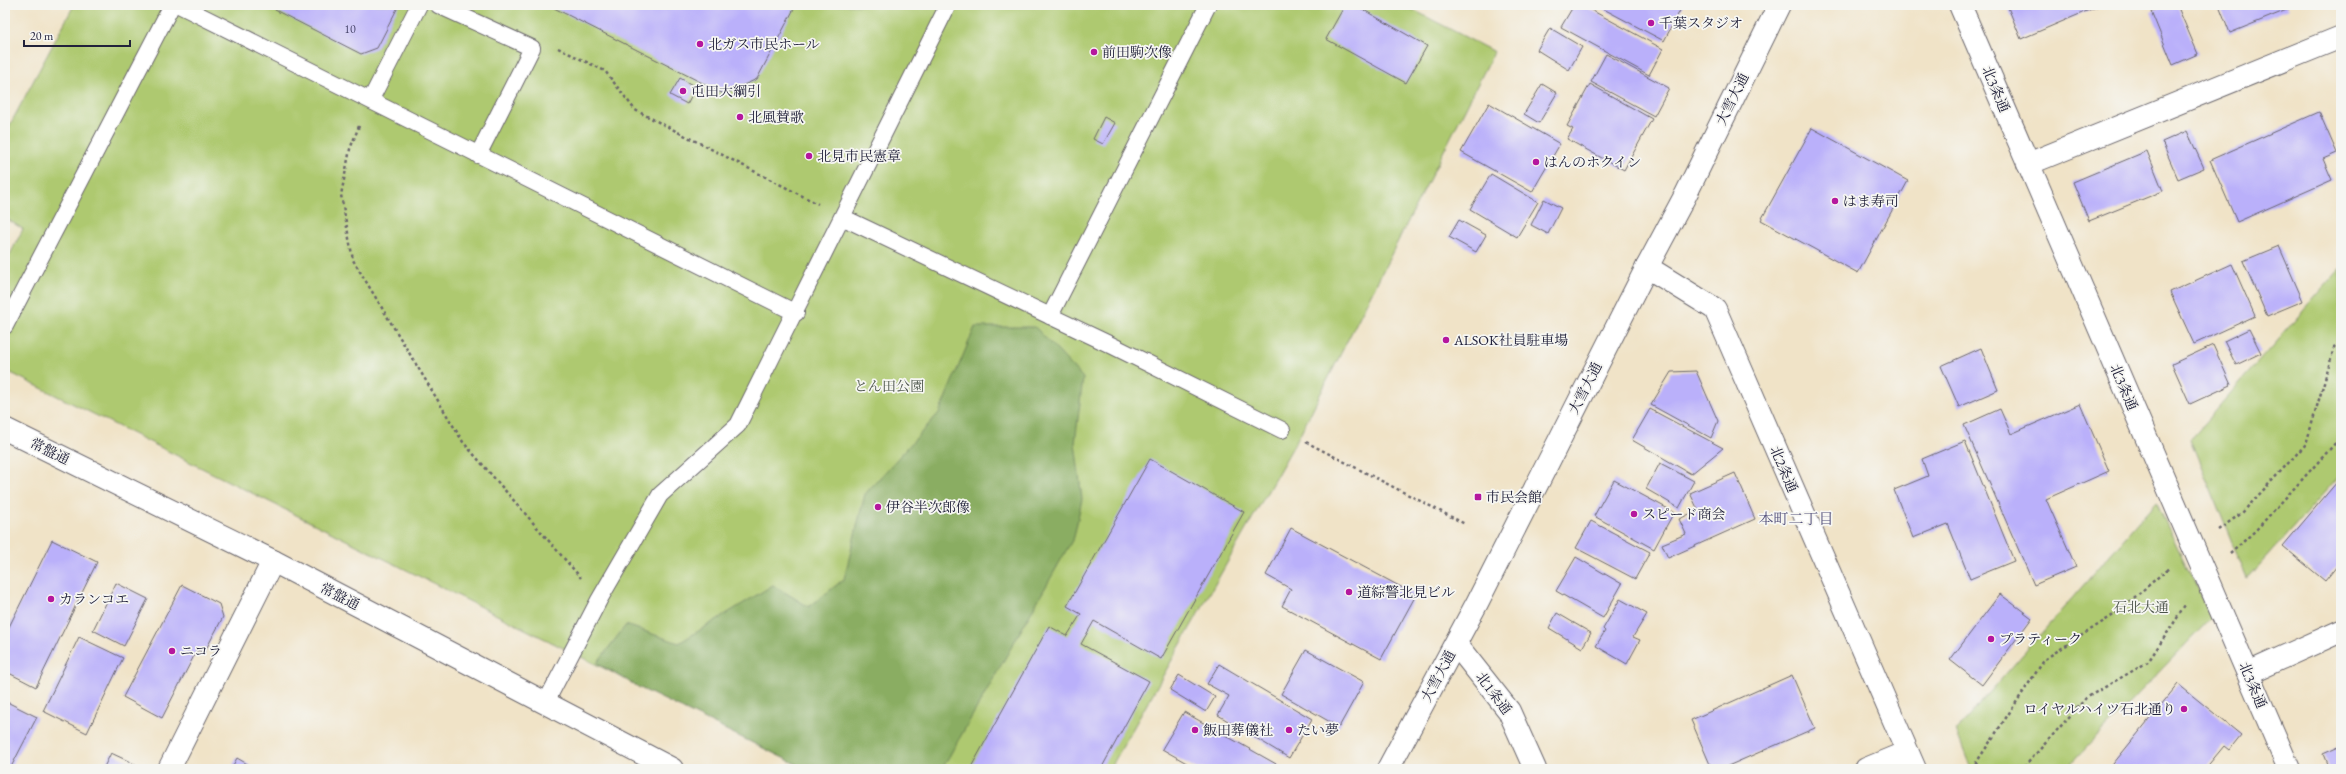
<svg xmlns="http://www.w3.org/2000/svg" width="2346" height="774" viewBox="0 0 2346 774" font-family="'EB Garamond','Noto Serif JP',serif">
  <rect width="100%" height="100%" fill="#f6f6f2"/>
  <filter id="ink" filterUnits="userSpaceOnUse"><feTurbulence type="fractalNoise" baseFrequency=".025" numOctaves="2"/><feDisplacementMap in="SourceGraphic" scale="8" xChannelSelector="R" yChannelSelector="G"/><feConvolveMatrix kernelMatrix="1 2 1 2 8 2 1 2 1" color-interpolation-filters="sRGB"/></filter>
  <filter id="wash" filterUnits="userSpaceOnUse"><feTurbulence type="fractalNoise" baseFrequency=".012" numOctaves="4" result="noise"/><feDisplacementMap in="SourceGraphic" scale="16" xChannelSelector="R" yChannelSelector="G"/><feGaussianBlur stdDeviation="0.9" result="paint"/><feColorMatrix in="noise" values="0 0 0 0 0 0 0 0 0 0 0 0 0 0 0 0 0 1.4 0 .05"/><feComposite in="paint" operator="in"/></filter>
  <g filter="url(#wash)">
    <rect width="100%" height="100%" fill="#f0e3c7"/>
    <g fill="#aec96f" stroke="#687655">
      <polygon points="74,5 1404,5 1494,52 1298,438 1110,769 806,769 5,370 5,264 23,229 5,218 5,134"/>
      <polygon points="2341,268 2341,474 2247,579 2190,439"/>
      <polygon points="2156,502 2211,618 2066,769 1971,769 1956,731"/>
    </g>
    <polygon fill="#8aad62" stroke="#56684e" points="975,327 1035,327 1083,378 1075,443 1082,499 1074,537 942,769 806,769 640,688 597,663 626,625 679,643 773,585 809,607 844,579 865,494 939,413"/>
    <g id="blocks">
      <g fill="#bab0fa">
        <polygon points="5,5 11,5 5,17"/>
        <polygon points="274,5 399,5 377,48 361,54 275,10"/>
        <polygon points="552,5 796,5 757,79 724,94 554,8"/>
        <polygon points="1345,5 1355,5 1427,46 1406,83 1326,39"/>
        <polygon points="1574,5 1582,5 1663,49 1649,75 1561,27"/>
        <polygon points="1596,5 1683,5 1664,41"/>
        <polygon points="2007,5 2101,5 2021,39"/>
        <polygon points="2167,5 2177,5 2198,54 2173,65 2151,11"/>
        <polygon points="2219,5 2287,5 2289,9 2230,33"/>
        <polygon points="1550,28 1582,47 1569,70 1537,50"/>
        <polygon points="1606,54 1669,88 1654,116 1591,82"/>
        <polygon points="680,78 696,87 687,104 670,95"/>
        <polygon points="1542,84 1557,93 1539,123 1524,114"/>
        <polygon points="1590,84 1652,119 1624,170 1567,139 1573,129 1567,126"/>
        <polygon points="1489,103 1560,144 1532,192 1461,152"/>
        <polygon points="2319,112 2337,153 2323,159 2332,180 2237,222 2210,160"/>
        <polygon points="1104,117 1115,123 1103,144 1093,139"/>
        <polygon points="1812,128 1908,181 1858,273 1761,220"/>
        <polygon points="2187,131 2204,168 2178,179 2162,142"/>
        <polygon points="2147,151 2163,191 2089,221 2073,182"/>
        <polygon points="1491,174 1538,202 1517,237 1470,209"/>
        <polygon points="1544,199 1561,208 1548,234 1531,225"/>
        <polygon points="1459,220 1486,235 1476,252 1449,237"/>
        <polygon points="2279,246 2303,301 2267,316 2243,261"/>
        <polygon points="2232,264 2255,316 2194,344 2170,292"/>
        <polygon points="2249,329 2261,353 2236,365 2224,341"/>
        <polygon points="2213,345 2231,385 2190,404 2172,364"/>
        <polygon points="1981,348 1998,390 1959,407 1941,366"/>
        <polygon points="1696,371 1718,421 1711,438 1651,405 1671,372"/>
        <polygon points="2080,404 2109,471 2046,499 2076,567 2034,585 1964,425 2000,409 2011,434"/>
        <polygon points="1650,409 1723,448 1691,474 1632,440"/>
        <polygon points="1965,441 2014,561 1970,579 1948,524 1913,538 1894,490 1928,476 1922,459"/>
        <polygon points="1150,459 1244,512 1161,659 1094,621 1081,644 1149,681 1101,769 970,769 1049,626 1067,636 1081,614 1067,606"/>
        <polygon points="1660,463 1694,481 1679,508 1646,489"/>
        <polygon points="1735,473 1755,519 1668,558 1662,544 1686,534 1679,519 1698,510 1690,493"/>
        <polygon points="1614,480 1674,512 1654,549 1594,516"/>
        <polygon points="2337,482 2341,486 2341,561 2325,581 2283,546"/>
        <polygon points="1591,521 1650,552 1635,579 1576,548"/>
        <polygon points="1291,528 1416,595 1381,659 1282,606 1291,589 1266,575"/>
        <polygon points="52,540 97,562 36,687 5,671 5,635"/>
        <polygon points="1576,557 1622,584 1603,618 1556,591"/>
        <polygon points="116,583 148,599 124,646 93,630"/>
        <polygon points="182,585 219,604 223,617 204,653 197,650 162,718 123,697"/>
        <polygon points="2000,594 2032,618 1982,685 1950,660"/>
        <polygon points="1620,599 1647,614 1633,637 1640,640 1627,664 1596,646 1605,631 1603,629"/>
        <polygon points="1557,613 1591,633 1582,648 1549,628"/>
        <polygon points="79,637 123,658 87,733 43,711"/>
        <polygon points="1306,650 1364,682 1339,727 1281,694"/>
        <polygon points="1219,664 1312,719 1289,758 1218,715 1229,696 1207,684"/>
        <polygon points="1179,675 1215,697 1206,712 1170,690"/>
        <polygon points="1792,675 1815,728 1721,769 1712,769 1691,720"/>
        <polygon points="2178,684 2241,735 2229,750 2224,746 2205,769 2109,769"/>
        <polygon points="5,701 37,717 10,769 5,769"/>
        <polygon points="1184,712 1285,769 1197,769 1162,749"/>
        <polygon points="2341,746 2341,769 2329,769 2323,754"/>
        <polygon points="111,753 139,766 137,769 103,769"/>
        <polygon points="237,758 256,769 231,769"/>
      </g>
    </g>
  </g>
  <g filter="url(#ink)">
    <use href="#blocks" fill-opacity="0" stroke="#6a666c" stroke-width="1"/>
    <g fill="none" stroke-linecap="round" stroke-linejoin="round">
      <defs>
        <g id="service">
          <polyline points="179,5 796,313"/>
          <polyline points="438,5 532,48 478,155"/>
          <polyline points="371,99 419,5"/>
          <polyline points="844,218 1113,346 1282,430"/>
          <polyline points="1050,316 1208,5"/>
          <polyline points="5,326 172,5"/>
          <polyline points="546,702 599,600 660,495 738,425 948,5"/>
        </g>
        <g id="minor">
          <polyline points="1960,5 2289,769"/>
          <polyline points="2028,164 2341,37"/>
          <polyline points="1647,267 1715,309 1915,769"/>
          <polyline points="1456,644 1509,711 1535,769"/>
          <polyline points="2248,673 2341,631"/>
          <polyline points="169,769 273,561"/>
          <polyline points="1866,769 1907,752"/>
        </g>
        <polyline id="secondary" points="5,429 273,561 672,769"/>
        <polyline id="trunk" points="1388,769 1477,603 1647,267 1685,196 1779,5"/>
      </defs>
      <use href="#service" stroke="#6a666c" stroke-width="18"/>
      <use href="#minor" stroke="#6a666c" stroke-width="24"/>
      <use href="#secondary" stroke="#6a666c" stroke-width="24"/>
      <use href="#trunk" stroke="#6a666c" stroke-width="24"/>
      <g stroke="#6a666c" stroke-width="2.5" stroke-dasharray="3 3" stroke-linecap="butt">
        <polyline points="558,48 605,71 635,110 818,204"/>
        <polyline points="359,126 350,149 341,195 353,260 463,442 581,578"/>
        <polyline points="1306,442 1465,524"/>
        <polyline points="2218,530 2242,513 2306,444 2334,348 2341,342"/>
        <polyline points="2230,554 2256,530 2341,437"/>
        <polyline points="1972,769 2045,659 2115,614 2170,567"/>
        <polyline points="2012,769 2025,766 2086,698 2148,662 2185,606"/>
      </g>
      <use href="#service" stroke="#fff" stroke-width="16"/>
      <use href="#minor" stroke="#fff" stroke-width="22"/>
      <use href="#secondary" stroke="#fff" stroke-width="22"/>
      <use href="#trunk" stroke="#fff" stroke-width="22"/>
    </g>
  </g>
  <g fill="#b5179e" stroke="#f6f6f2" stroke-width="1.5">
    <circle cx="1651" cy="23" r="4"/>
    <circle cx="700" cy="44" r="4"/>
    <circle cx="1094" cy="52" r="4"/>
    <circle cx="683" cy="91" r="4"/>
    <circle cx="740" cy="117" r="4"/>
    <circle cx="809" cy="156" r="4"/>
    <circle cx="1536" cy="162" r="4"/>
    <circle cx="1835" cy="201" r="4"/>
    <circle cx="1446" cy="340" r="4"/>
    <rect x="1474" y="493" width="8" height="8" rx="2"/>
    <circle cx="878" cy="507" r="4"/>
    <circle cx="1634" cy="514" r="4"/>
    <circle cx="1349" cy="592" r="4"/>
    <circle cx="51" cy="599" r="4"/>
    <circle cx="1991" cy="639" r="4"/>
    <circle cx="172" cy="651" r="4"/>
    <circle cx="2184" cy="709" r="4"/>
    <circle cx="1195" cy="730" r="4"/>
    <circle cx="1289" cy="730" r="4"/>
  </g>
  <g text-anchor="middle" dominant-baseline="central" stroke-width="3.5" stroke-linejoin="round" paint-order="stroke">
    <g font-size="12" fill="#48466b">
      <text x="350" y="29">10</text>
    </g>
    <g font-size="14" fill="#22223b" stroke="#f6f6f2" text-anchor="start">
      <text x="1659" y="23">千葉スタジオ</text>
      <text x="708" y="44">北ガス市民ホール</text>
      <text x="1102" y="52">前田駒次像</text>
      <text x="691" y="91">屯田大綱引</text>
      <text x="748" y="117">北風賛歌</text>
      <text x="817" y="156">北見市民憲章</text>
      <text x="1544" y="162">はんのホクイン</text>
      <text x="1843" y="201">はま寿司</text>
      <text x="1454" y="340">ALSOK社員駐車場</text>
      <text x="1486" y="497">市民会館</text>
      <text x="886" y="507">伊谷半次郎像</text>
      <text x="1642" y="514">スピード商会</text>
      <text x="1357" y="592">道綜警北見ビル</text>
      <text x="59" y="599">カランコエ</text>
      <text x="1999" y="639">プラティーク</text>
      <text x="180" y="651">ニコラ</text>
      <text x="2176" y="709" text-anchor="end">ロイヤルハイツ石北通り</text>
      <text x="1203" y="730">飯田葬儀社</text>
      <text x="1297" y="730">たい夢</text>
    </g>
    <g font-size="14" fill="#22223b" stroke="#f6f6f2">
      <text transform="translate(1996 89) rotate(67)">北3条通</text>
      <text transform="translate(1732 99) rotate(-64)">大雪大通</text>
      <text transform="translate(2124 387) rotate(67)">北3条通</text>
      <text transform="translate(1585 388) rotate(-63)">大雪大通</text>
      <text transform="translate(50 451) rotate(26)">常盤通</text>
      <text transform="translate(1784 469) rotate(67)">北2条通</text>
      <text transform="translate(340 596) rotate(27)">常盤通</text>
      <text transform="translate(1438 676) rotate(-62)">大雪大通</text>
      <text transform="translate(2253 685) rotate(67)">北3条通</text>
      <text transform="translate(1494 693) rotate(53)">北1条通</text>
    </g>
    <g font-size="14" fill="#4c544b" stroke="#f6f6f2">
      <text x="889" y="386">とん田公園</text>
      <text x="2141" y="607">石北大通</text>
    </g>
    <g font-size="15" fill="#57547e" stroke="#f6f6f2">
      <text x="1796" y="518">本町二丁目</text>
    </g>
  </g>
  <rect width="2346" height="774" fill="none" stroke="#f6f6f2" stroke-width="20"/>
  <path d="M24 40v6h106v-6" fill="none" stroke="#22223b" stroke-width="2"/>
  <text x="30" y="40" font-size="12" fill="#22223b" stroke="#f6f6f2" stroke-width="3" paint-order="stroke">20 m</text>
</svg>
